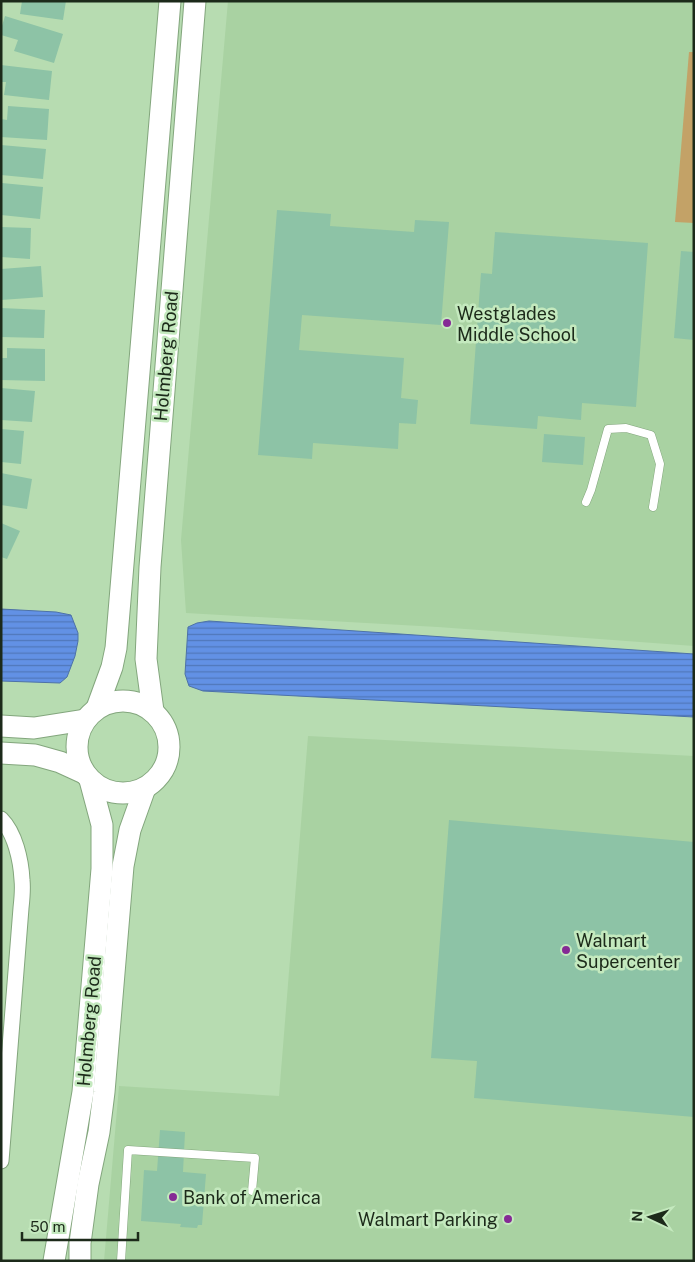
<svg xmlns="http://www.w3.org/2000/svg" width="695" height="1262" viewBox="0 0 695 1262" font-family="'Public Sans',sans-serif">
  <defs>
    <pattern id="water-rules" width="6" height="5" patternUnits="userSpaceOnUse" patternTransform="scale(1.25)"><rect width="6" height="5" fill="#6291e5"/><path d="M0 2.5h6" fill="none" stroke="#5077b9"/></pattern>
  </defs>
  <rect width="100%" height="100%" fill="#b7dcb1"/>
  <g fill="#a9d2a2">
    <polygon points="228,1 694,1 694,646 438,627 186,613 181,540"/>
    <polygon points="308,736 694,756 694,1261 104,1261 119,1086 279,1096"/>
  </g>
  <polygon fill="#c3a267" points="689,52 694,52 694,223 675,222"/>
  <g fill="url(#water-rules)" stroke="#4d72a8">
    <polygon points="1,609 56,612 71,615 78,633 78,641 75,656 67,677 60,683 1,681"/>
    <polygon points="209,621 694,654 694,717 203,691 189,686 185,674 188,627 197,623"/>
  </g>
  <g fill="#8dc3a6">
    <polygon points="22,1 66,1 63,20 20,14"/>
    <polygon points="5,16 63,34 54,63 14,51 18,40 1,35 1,29"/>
    <polygon points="1,65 52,71 49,100 4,95 6,82 1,82"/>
    <polygon points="8,106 49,109 47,140 1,137 1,119 7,120"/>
    <polygon points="1,145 46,149 43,179 1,175"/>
    <polygon points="2,183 43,187 40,219 1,215"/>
    <polygon points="277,210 331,214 330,226 414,232 415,220 449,222 441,325 302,315 299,350 404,358 401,398 418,400 416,424 399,423 398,449 313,443 312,459 258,455"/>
    <polygon points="1,227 31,228 30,259 1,257"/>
    <polygon points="495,232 648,243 636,407 582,403 581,420 538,416 537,429 470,424 481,273 492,274"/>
    <polygon points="681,251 694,252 694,340 674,338"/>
    <polygon points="41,266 43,297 1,300 1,269"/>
    <polygon points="1,308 45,310 44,338 1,337"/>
    <polygon points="7,348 45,349 45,381 1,380 1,358 7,358"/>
    <polygon points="1,388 35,391 32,422 1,420"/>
    <polygon points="1,429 24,431 21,464 1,462"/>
    <polygon points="544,434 585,437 583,465 542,462"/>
    <polygon points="1,473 32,479 27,509 1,505"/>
    <polygon points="1,523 20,531 7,559 1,557"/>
    <polygon points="449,820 694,842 694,1117 474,1098 477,1061 431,1058"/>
    <polygon points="160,1130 185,1132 183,1172 206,1174 202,1225 198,1225 197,1228 180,1227 181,1224 141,1221 144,1170 157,1171"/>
  </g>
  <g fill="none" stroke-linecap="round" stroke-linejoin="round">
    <defs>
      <g id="lane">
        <polyline points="586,502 591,490 608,429 626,428 651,435 660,464 653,507"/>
        <polyline points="121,1261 128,1150 255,1158 252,1191"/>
      </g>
      <path id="street" d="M1,819C15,833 21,860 22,880C23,889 22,899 21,908L1,1161"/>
      <g id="secondary">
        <circle cx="123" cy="747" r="46"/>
        <polyline points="97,708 112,667 116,648 170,1"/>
        <polyline points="153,711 146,659 150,567 195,1"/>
        <polyline points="1,726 34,728 85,720"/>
        <polyline points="1,753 35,755 60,762 84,773"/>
        <polyline points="54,1261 83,1092 102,869 102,825 90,780"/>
        <polyline points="80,1261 80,1243 88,1184 99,1132 104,1092 123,866 130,830 145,788"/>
      </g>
    </defs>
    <use href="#lane" stroke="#83a67d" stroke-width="9"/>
    <use href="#street" stroke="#83a67d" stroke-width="17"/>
    <use href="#secondary" stroke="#83a67d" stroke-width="23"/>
    <use href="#lane" stroke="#fff" stroke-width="8"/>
    <use href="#street" stroke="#fff" stroke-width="15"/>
    <use href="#secondary" stroke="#fff" stroke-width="21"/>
  </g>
  <g fill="#852a95" stroke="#c4e9be" stroke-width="2">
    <circle cx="447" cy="323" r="5"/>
    <circle cx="566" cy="950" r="5"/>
    <circle cx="173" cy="1197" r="5"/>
    <circle cx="508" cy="1219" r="5"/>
  </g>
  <g text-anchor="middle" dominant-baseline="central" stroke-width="5" stroke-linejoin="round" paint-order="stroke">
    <g font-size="18" fill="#1c2a1a" stroke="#c4e9be" text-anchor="start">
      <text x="457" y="313">Westglades<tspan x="457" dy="21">Middle School</tspan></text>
      <text x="576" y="940">Walmart<tspan x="576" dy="21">Supercenter</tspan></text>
      <text x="183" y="1197">Bank of America</text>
      <text x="498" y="1219" text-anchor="end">Walmart Parking</text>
    </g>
    <g font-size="18" fill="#1c2a1a" stroke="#c4e9be">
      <text transform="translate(166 356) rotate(-85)">Holmberg Road</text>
      <text transform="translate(89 1021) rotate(-85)">Holmberg Road</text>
    </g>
  </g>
  <rect width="695" height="1262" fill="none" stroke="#1c2a1a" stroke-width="5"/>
  <g transform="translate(650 1217) rotate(274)" stroke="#c4e9be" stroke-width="4" paint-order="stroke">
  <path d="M0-4L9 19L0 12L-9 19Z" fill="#1c2a1a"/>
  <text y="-8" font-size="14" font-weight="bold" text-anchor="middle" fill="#1c2a1a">N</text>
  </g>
  <path d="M22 1232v8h116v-8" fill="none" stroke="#1c2a1a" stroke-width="2.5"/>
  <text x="30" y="1232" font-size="15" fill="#1c2a1a" stroke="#c4e9be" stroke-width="4" paint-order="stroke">50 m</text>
</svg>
